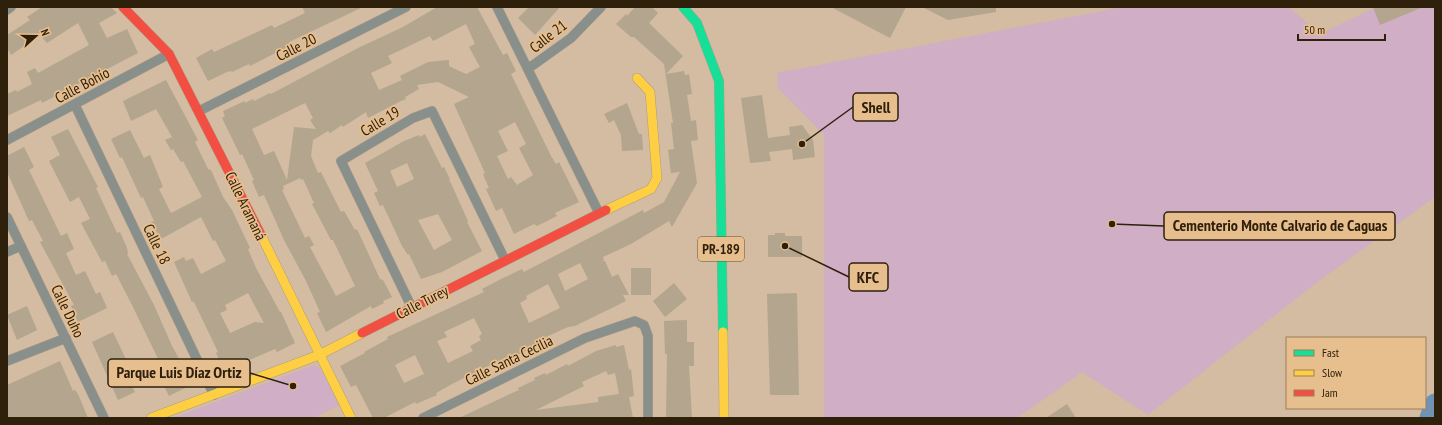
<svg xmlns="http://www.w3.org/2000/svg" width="1442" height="425" viewBox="0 0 1442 425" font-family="'PT Sans Narrow',sans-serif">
  <rect width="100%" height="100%" fill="#d3bca1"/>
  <g fill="#cfaec6">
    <polygon points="1123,7 1289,7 1320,34 1376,7 1435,7 1435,197 1316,283 1148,415 1082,372 1017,418 824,418 824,135 778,88 777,73"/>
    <polygon points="314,365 320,368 339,405 314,418 173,418"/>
  </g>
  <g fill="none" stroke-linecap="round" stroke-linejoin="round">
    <polyline stroke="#7092b5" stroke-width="21" points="1430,418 1435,404"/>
  </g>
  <g fill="#b3a58e" fill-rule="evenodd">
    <polygon points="42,7 111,7 117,13 99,23 107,38 127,29 138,53 42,103 41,100 7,116 7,94 16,90 17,92 32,84 27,72 35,68 38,73 89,45 78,23 47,43 40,35 11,55 7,48 7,35 30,20 27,17"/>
    <polygon points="302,7 363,7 289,42 291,45 250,66 249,64 232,72 231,71 227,72 208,81 196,58 212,49 214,52 272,25 274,28 305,13"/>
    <path d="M437,7H477L503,55L507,53L516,71L511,74L551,156L556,164L559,162L579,202L555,213L557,216L537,226L534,224L514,234L502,208L496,211L486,189L489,188L483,174L485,173L454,104L469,97L438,82L417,85L419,89L405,97L406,99L399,102L368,118L366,112L343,127L342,125L330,133L328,131L313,140L311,156L318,173L321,172L341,212L344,211L355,230L357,229L380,279L383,280L392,297L383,301L384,303L372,309L371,306L326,332L317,313L320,312L306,281L284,240L264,195L259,197L252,181L254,180L242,154L240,155L222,118L225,116L223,111L245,101V103L253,99L254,101L270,93L271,94L358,48L403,27ZM466,24L475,44L469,47L480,67L466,74L449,66V60L428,62L400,76L402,80L379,90L371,73L392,63L388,56L430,36L433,41ZM305,103L313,118L310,120L316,129L294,127L287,180L274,151L264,155L252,129ZM515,122L526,144L519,148L533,175L517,185L511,177L508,179L497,156L508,151L498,131ZM300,178L301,180L303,179L314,203L312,204L331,240H333L355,286L336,296L310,247L314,245L309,236L305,238L282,190L284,189L283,186Z"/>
    <polygon points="529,7 560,7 535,35 518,18"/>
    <path d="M635,7H652L658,13L649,23L683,56L666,74L684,71L685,75L689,74L692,94L687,95L691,121L696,120L698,140L691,141L697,183L672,227L669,221L631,244L603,257L604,260L602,261H605L612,277L618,274L629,295H623L626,301L575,326L568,327L537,341L539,344L507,360L505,358L452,384L436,393L437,395L416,404L415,402L384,418H373L356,385L351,387L340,366L365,353L364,352L388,339L387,337L484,292L482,289L501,279L522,269L524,272L643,210L644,213L664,202L680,172L671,173L668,150L674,149L671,123H673L664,64L634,37H631L616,24L626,14L627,16ZM580,263L588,279L565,291L558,274ZM548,284L560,308L529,323L520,303L527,299L526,296ZM474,318L482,334L479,336L481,340L470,346L473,351L448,363L437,341L447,337L444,332ZM415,355L424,374L404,383L395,365Z"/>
    <polygon points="831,7 906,7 890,38"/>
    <polygon points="922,7 996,7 996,12 948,20"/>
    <polygon points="1373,7 1423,7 1380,25"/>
    <path d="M166,80L198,140L195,142L208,169L211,170L223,197L232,210L250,248L248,249L256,268L280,312H281L295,343L277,352L275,349L224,371L216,353L218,352L194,302H192L174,262L184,257L186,261L193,258L201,274L226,261L215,240L213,241L201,217L161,239L151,222L154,221L143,197L141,198L122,157L120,158L111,139L130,130L144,158L150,155L163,187L159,189L171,213L202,197L183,161L181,162L173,149L171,150L165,140L172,137L156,109L131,121L123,101ZM248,293L264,323L255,322L230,333L220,313L227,310L225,305Z"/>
    <polygon points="762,95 768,138 790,135 789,127 802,125 813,140 815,157 793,160 792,149 769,152 771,161 750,163 741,98"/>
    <polygon points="627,103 639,134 642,134 643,150 622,151 621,135 614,120 609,123 604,114"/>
    <polygon points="68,129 98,187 96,188 117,233 120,232 127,248 128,253 127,254 154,305 172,346 182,364 185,363 195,383 169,396 159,376 165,373 132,305 116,274 112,276 105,261 102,262 81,223 90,219 79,197 70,202 49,161 60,155 51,137"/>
    <path d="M425,134L442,168L444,167L450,179H449L468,221L467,222L482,251L442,272L421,279L409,254L408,255L402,246L383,205L380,206L374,193L378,191L365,163L404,141L419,135L420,137ZM407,163L414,179L397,187L390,171ZM438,214L452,240L434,250L418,220Z"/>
    <polygon points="24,147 34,167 29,170 61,236 67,233 74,249 66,253 76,275 85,271 96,294 100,292 107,308 78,322 71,306 74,305 40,242 43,241 32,220 29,221 7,172 7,156"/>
    <polygon points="775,233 785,233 785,236 802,236 802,257 768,257 768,235 775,235"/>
    <rect x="631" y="268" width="20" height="27"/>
    <polygon points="674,283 687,299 665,317 653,301"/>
    <polygon points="797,293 799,395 770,395 767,294"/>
    <polygon points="27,306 37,330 17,340 7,315"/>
    <polygon points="687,320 687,342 694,342 694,366 689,366 692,418 666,418 667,354 665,354 664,321"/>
    <polygon points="113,332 132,372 126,374 135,392 118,400 92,342"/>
    <path d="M616,345V347L624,345L629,370L631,369L634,396L629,397L633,418H459L512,393L519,390L518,388L535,380L534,378L545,373L546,375L567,364L568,366L596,351ZM606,371L608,375L615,373L619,394L598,397V402L536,410L584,386L582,382Z"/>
    <polygon points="60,361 73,391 75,390 78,394 88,418 7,418 7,385"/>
    <polygon points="1067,404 1076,418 1046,418"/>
  </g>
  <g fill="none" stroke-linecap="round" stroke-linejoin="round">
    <defs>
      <g id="street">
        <polyline points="497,7 599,213"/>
        <polyline points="7,10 11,7"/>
        <polyline points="529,68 571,38 601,7"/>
        <polyline points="75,105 214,395"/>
        <polyline points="199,111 406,7"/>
        <polyline points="7,140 169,54"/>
        <polyline points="7,217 104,418"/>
        <polyline points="7,252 21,246"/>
        <polyline points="412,308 341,161 413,118 432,111 505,260"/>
        <polyline points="7,361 66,338"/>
        <polyline points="423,418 585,338 635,321 644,325 648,336 648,418"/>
      </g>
      <polyline id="fast" points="683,7 697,23 719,81 723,332"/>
      <g id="slow">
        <polyline points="606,210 651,189 657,178 650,92 637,78"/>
        <polyline points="261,235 351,418"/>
        <polyline points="723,332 724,418"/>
        <polyline points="151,418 319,355 362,333"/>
      </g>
      <g id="jam">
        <polyline points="123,7 169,54 261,235"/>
        <polyline points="362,333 606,210"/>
      </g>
    </defs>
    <use href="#street" stroke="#ae9c87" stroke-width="10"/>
    <use href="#fast" stroke="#ae9c87" stroke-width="10"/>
    <use href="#slow" stroke="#ae9c87" stroke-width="10"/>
    <use href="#jam" stroke="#ae9c87" stroke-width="10"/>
    <use href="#street" stroke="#89908b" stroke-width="9"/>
    <use href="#fast" stroke="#16e098" stroke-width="9"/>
    <use href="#slow" stroke="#ffcf43" stroke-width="9"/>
    <use href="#jam" stroke="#f24e42" stroke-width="9"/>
  </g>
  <g text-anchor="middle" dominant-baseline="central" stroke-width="3.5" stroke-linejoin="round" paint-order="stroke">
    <rect fill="#e7be8d" stroke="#664f33" stroke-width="1" x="698" y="237" width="46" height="24" rx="3"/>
    <g font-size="14" font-weight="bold" fill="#2f200c">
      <text x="721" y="249">PR-189</text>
    </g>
    <g font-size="15" fill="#2f200c" stroke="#e7be8d">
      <text transform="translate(548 36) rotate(-38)">Calle 21</text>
      <text transform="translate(296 47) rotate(-27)">Calle 20</text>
      <text transform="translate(82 85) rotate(-28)">Calle Bohío</text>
      <text transform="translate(380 121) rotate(-31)">Calle 19</text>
      <text transform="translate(246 206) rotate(64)">Calle Aramaná</text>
      <text transform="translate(157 244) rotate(64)">Calle 18</text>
      <text transform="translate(422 302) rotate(-27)">Calle Turey</text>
      <text transform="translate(68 311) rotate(64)">Calle Duho</text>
      <text transform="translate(509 360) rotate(-26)">Calle Santa Cecilia</text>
    </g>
  </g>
  <path fill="none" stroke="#2f200c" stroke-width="1.5" d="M802 144L853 107M1112 224L1164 226M785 246L849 277M293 386L250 373"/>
  <g fill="#2f200c" stroke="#e7be8d" stroke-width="1.5">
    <circle cx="802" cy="144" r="4"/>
    <circle cx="1112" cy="224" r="4"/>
    <circle cx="785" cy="246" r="4"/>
    <circle cx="293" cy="386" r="4"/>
  </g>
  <g fill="#e7be8d" stroke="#2f200c" stroke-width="1.5">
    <rect x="853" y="93" width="45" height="28" rx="4"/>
    <rect x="1164" y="212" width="231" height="28" rx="4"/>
    <rect x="849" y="263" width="39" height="28" rx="4"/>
    <rect x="108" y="359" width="142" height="28" rx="4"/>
  </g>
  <g font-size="16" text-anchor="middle" font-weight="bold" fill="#2f200c">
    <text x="876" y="113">Shell</text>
    <text x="1280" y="231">Cementerio Monte Calvario de Caguas</text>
    <text x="868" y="283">KFC</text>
    <text x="179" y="378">Parque Luis Díaz Ortiz</text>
  </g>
  <rect width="1442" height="425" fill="none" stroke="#2f200c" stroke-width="16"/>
  <rect x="1286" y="337" width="140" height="72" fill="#e7be8d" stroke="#9d7f59"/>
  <rect x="1294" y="350" width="20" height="6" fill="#16e098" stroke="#9d7f59"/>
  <text x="1322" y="357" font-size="12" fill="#2f200c">Fast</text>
  <rect x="1294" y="370" width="20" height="6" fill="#ffcf43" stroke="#9d7f59"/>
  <text x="1322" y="377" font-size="12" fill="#2f200c">Slow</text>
  <rect x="1294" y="390" width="20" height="6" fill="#f24e42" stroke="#9d7f59"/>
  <text x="1322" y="397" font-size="12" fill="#2f200c">Jam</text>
  <g transform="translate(36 36) rotate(69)" stroke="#e7be8d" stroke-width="3" paint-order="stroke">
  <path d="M0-3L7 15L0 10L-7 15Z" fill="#2f200c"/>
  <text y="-6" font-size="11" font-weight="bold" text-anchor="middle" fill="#2f200c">N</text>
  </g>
  <path d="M1298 34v6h87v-6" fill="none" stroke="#2f200c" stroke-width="2"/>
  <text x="1304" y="34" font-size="12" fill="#2f200c" stroke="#e7be8d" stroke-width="3" paint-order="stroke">50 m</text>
</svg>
